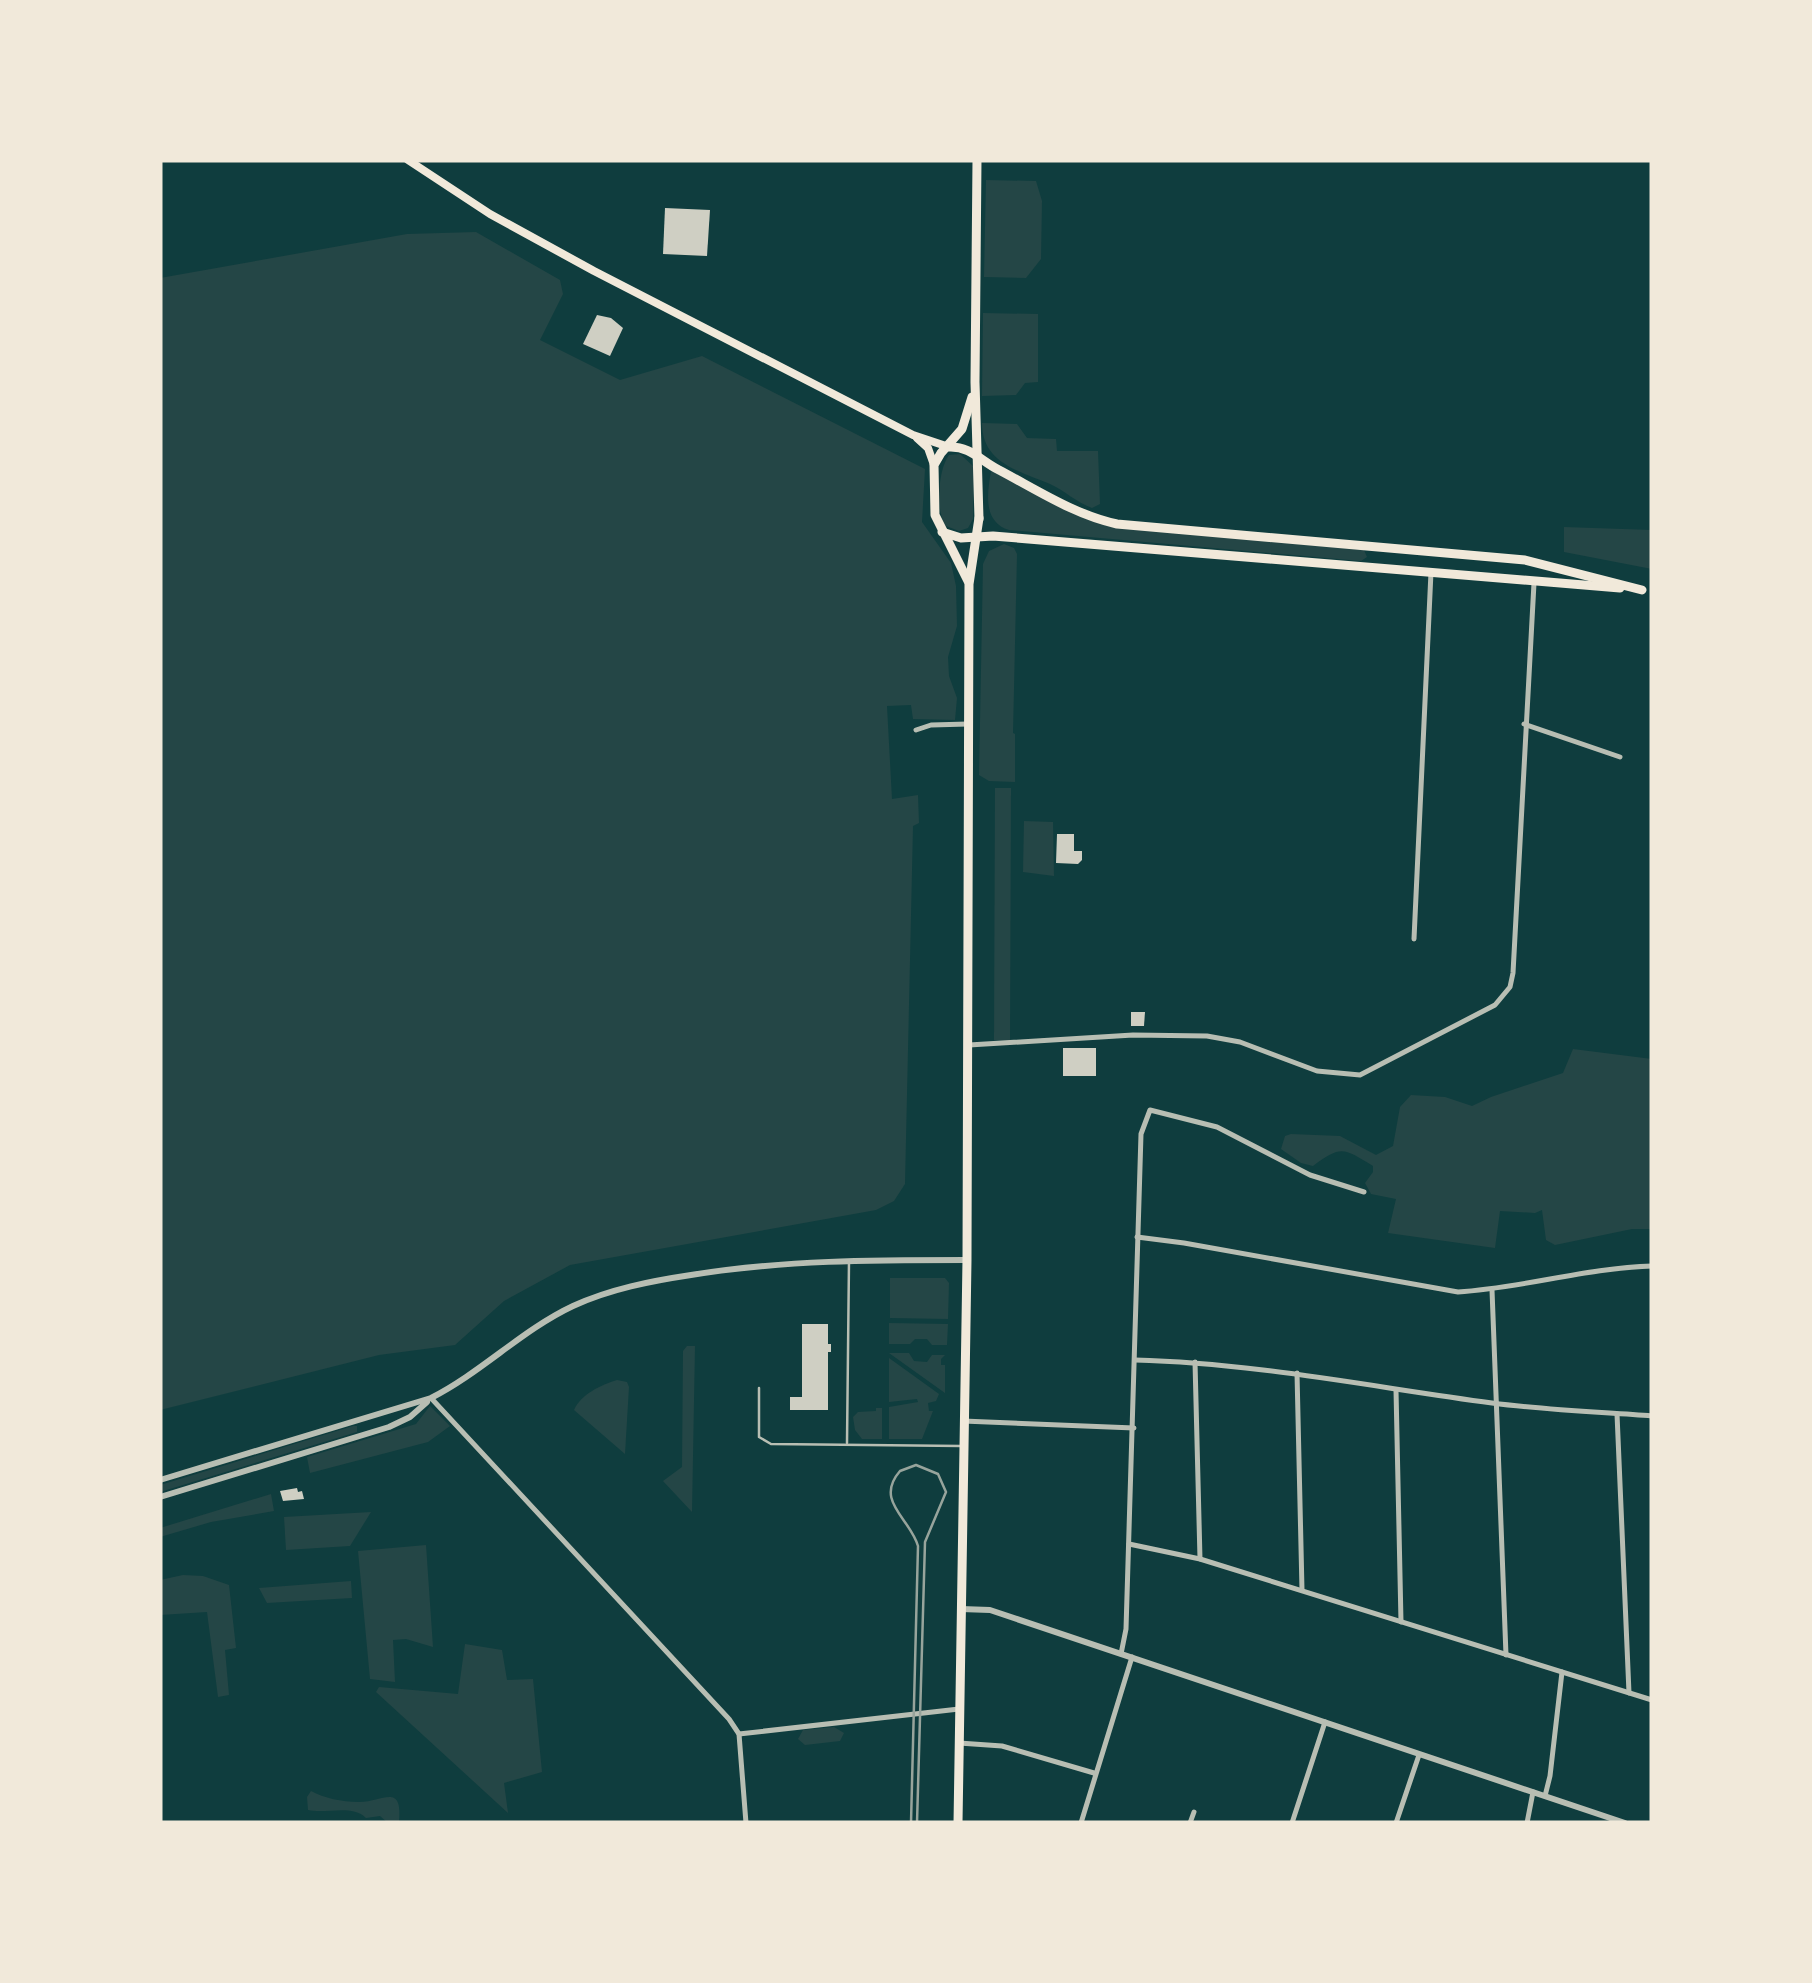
<svg xmlns="http://www.w3.org/2000/svg" width="1812" height="1983" viewBox="0 0 1812 1983" font-family="'Open Sans',sans-serif">
  <rect width="100%" height="100%" fill="#0f3d3e"/>
  <g fill="#244646">
    <polygon points="986,180 1036,181 1042,201 1041,259 1026,278 984,277"/>
    <polygon points="476,232 560,280 563,294 540,340 620,380 702,356 925,469 922,522 951,563 956,586 957,626 948,657 949,676 957,698 955,720 913,719 911,705 887,706 892,799 918,795 919,823 913,826 905,1184 894,1201 876,1210 570,1265 504,1301 455,1345 379,1355 160,1410 160,278 407,234"/>
    <polygon points="983,313 1038,314 1038,382 1025,383 1016,395 982,396"/>
    <path d="M982,423L1017,424L1027,438L1056,439L1057,451H1098L1100,504L1092,508C1076,502 1065,491 1050,484C1019,471 982,463 982,423Z"/>
    <path d="M960,454L974,467L973,519L968,528L959,531L946,526C935,511 938,470 949,455Z"/>
    <path d="M991,471L1107,526L1364,550L1367,557L1361,561L1009,530C983,522 987,494 991,471Z"/>
    <polygon points="1564,527 1652,530 1652,569 1564,552"/>
    <polygon points="1004,544 1014,548 1017,554 1013,733 1015,734 1015,782 989,781 979,775 983,564 989,551"/>
    <polygon points="995,788 1011,788 1010,1041 994,1040"/>
    <polygon points="1024,821 1053,822 1054,876 1023,872"/>
    <path d="M1573,1049L1652,1059V1229H1632L1555,1245L1546,1240L1542,1210L1535,1213L1500,1211L1495,1248L1388,1233L1396,1199L1371,1194L1365,1183L1373,1172V1166C1343,1148 1342,1145 1313,1166L1301,1163L1281,1149L1285,1136L1291,1134L1340,1136L1376,1155L1393,1146L1400,1107L1411,1095L1445,1097L1472,1106L1491,1097L1563,1073Z"/>
    <polygon points="890,1278 945,1278 949,1283 948,1319 890,1318"/>
    <polygon points="889,1323 948,1324 947,1345 932,1345 927,1339 915,1339 910,1344 889,1344"/>
    <polygon points="687,1346 695,1346 692,1512 663,1481 682,1467 683,1351"/>
    <polygon points="889,1353 909,1353 914,1361 927,1362 932,1355 945,1355 941,1359 941,1365 945,1365 945,1393"/>
    <polygon points="889,1358 939,1394 936,1401 928,1403 929,1411 933,1411 922,1439 889,1439 889,1407 918,1402 917,1399 889,1402"/>
    <path d="M617,1380L627,1382L629,1387L625,1454L574,1410C581,1394 601,1385 617,1380Z"/>
    <polygon points="430,1406 450,1426 428,1442 310,1473 307,1457 416,1424"/>
    <polygon points="876,1408 882,1408 882,1439 862,1439 855,1430 853,1417 858,1412 876,1411"/>
    <polygon points="353,1426 357,1426 357,1432 160,1492 160,1485"/>
    <polygon points="271,1494 274,1511 211,1522 160,1537 160,1528"/>
    <polygon points="371,1512 350,1546 286,1550 284,1517"/>
    <polygon points="426,1545 433,1647 406,1639 393,1640 395,1682 370,1679 358,1551"/>
    <polygon points="183,1575 203,1576 229,1585 236,1648 225,1650 229,1695 218,1697 207,1612 160,1615 160,1580"/>
    <polygon points="351,1581 352,1598 267,1603 259,1588"/>
    <polygon points="465,1644 502,1650 507,1680 533,1679 542,1772 504,1783 508,1813 376,1692 379,1687 458,1694"/>
    <polygon points="834,1727 844,1733 840,1741 805,1745 798,1739 803,1730"/>
    <path d="M311,1791C324,1798 342,1802 358,1802C382,1803 403,1781 399,1823H388L380,1816L366,1818C352,1804 327,1814 308,1810L307,1797Z"/>
  </g>
  <g fill="#cfcfc3">
    <polygon points="665,208 710,210 707,256 663,254"/>
    <polygon points="597,315 611,318 623,328 610,356 583,344"/>
    <polygon points="1057,834 1074,834 1074,851 1082,851 1082,860 1078,864 1056,863"/>
    <polygon points="1131,1012 1145,1012 1144,1026 1131,1026"/>
    <rect x="1063" y="1048" width="33" height="28"/>
    <polygon points="802,1324 828,1324 828,1344 831,1344 831,1352 828,1352 828,1410 790,1410 790,1397 802,1397"/>
    <polygon points="297,1488 298,1492 302,1491 304,1499 283,1501 280,1491"/>
  </g>
  <g fill="none" stroke-linecap="round" stroke-linejoin="round">
    <g stroke="#b8beb3" stroke-width="2.5">
      <polyline points="759,1388 759,1437 771,1444 961,1446"/>
      <polyline points="847,1443 849,1261"/>
    </g>
    <g stroke="#b8beb3" stroke-width="5">
      <polyline points="1524,724 1620,757"/>
      <polyline points="916,730 931,725 968,724"/>
      <polyline points="1414,939 1431,572"/>
      <polyline points="969,1045 1133,1035 1207,1036 1240,1042 1317,1071 1360,1075 1495,1005 1510,987 1513,973 1534,583"/>
      <path d="M1137,1237L1184,1243L1458,1292C1523,1288 1586,1268 1652,1266"/>
      <polyline points="1492,1290 1506,1655"/>
      <path d="M1135,1360C1255,1363 1372,1387 1492,1403C1545,1410 1599,1412 1652,1416"/>
      <polyline points="1195,1362 1200,1559"/>
      <polyline points="1297,1373 1302,1590"/>
      <polyline points="1396,1390 1401,1622"/>
      <polyline points="431,1398 729,1719 739,1734 746,1823"/>
      <polyline points="1617,1414 1629,1693"/>
      <polyline points="963,1421 1134,1428"/>
      <polyline points="1129,1544 1200,1559 1652,1700"/>
      <polyline points="1121,1654 1126,1629 1141,1134 1150,1110 1217,1127 1310,1175 1364,1192"/>
      <polyline points="739,1734 959,1709"/>
      <polyline points="959,1743 1002,1746 1094,1773"/>
      <polyline points="1545,1796 1550,1776 1562,1672"/>
      <polyline points="1081,1823 1132,1657"/>
      <polyline points="1190,1823 1194,1812"/>
      <polyline points="1292,1823 1325,1722"/>
      <polyline points="1396,1823 1419,1755"/>
      <polyline points="1527,1823 1533,1792"/>
    </g>
    <g stroke="#b8beb3" stroke-width="6">
      <path d="M160,1480L431,1398C482,1372 522,1330 573,1306C610,1289 651,1281 691,1275C783,1260 874,1260 967,1260"/>
      <polyline points="160,1497 389,1427 410,1417 427,1402"/>
      <polyline points="961,1609 990,1610 1625,1823"/>
    </g>
    <g stroke="#f1e9da" stroke-width="8">
      <polyline points="408,160 490,214 594,271 913,435 949,447"/>
      <polyline points="917,438 928,448 934,465"/>
    </g>
    <g stroke="#f1e9da" stroke-width="9">
      <polyline points="977,160 975,382 979,519"/>
      <path d="M949,447C970,446 981,461 999,470C1037,490 1075,515 1117,524L1525,560L1642,590"/>
      <polyline points="942,532 961,538 993,536 1620,588"/>
      <polyline points="968,581 935,515 934,465 941,453 962,429 972,397"/>
      <polyline points="958,1823 967,1260 969,584 979,518"/>
    </g>
    <path stroke="#97a49c" stroke-width="2.5" d="M911,1823L918,1546C910,1518 874,1501 900,1471L916,1465L938,1474L946,1492L925,1542L917,1823"/>
  </g>
  <rect width="1812" height="1983" fill="none" stroke="#f1e9da" stroke-width="325"/>
</svg>
